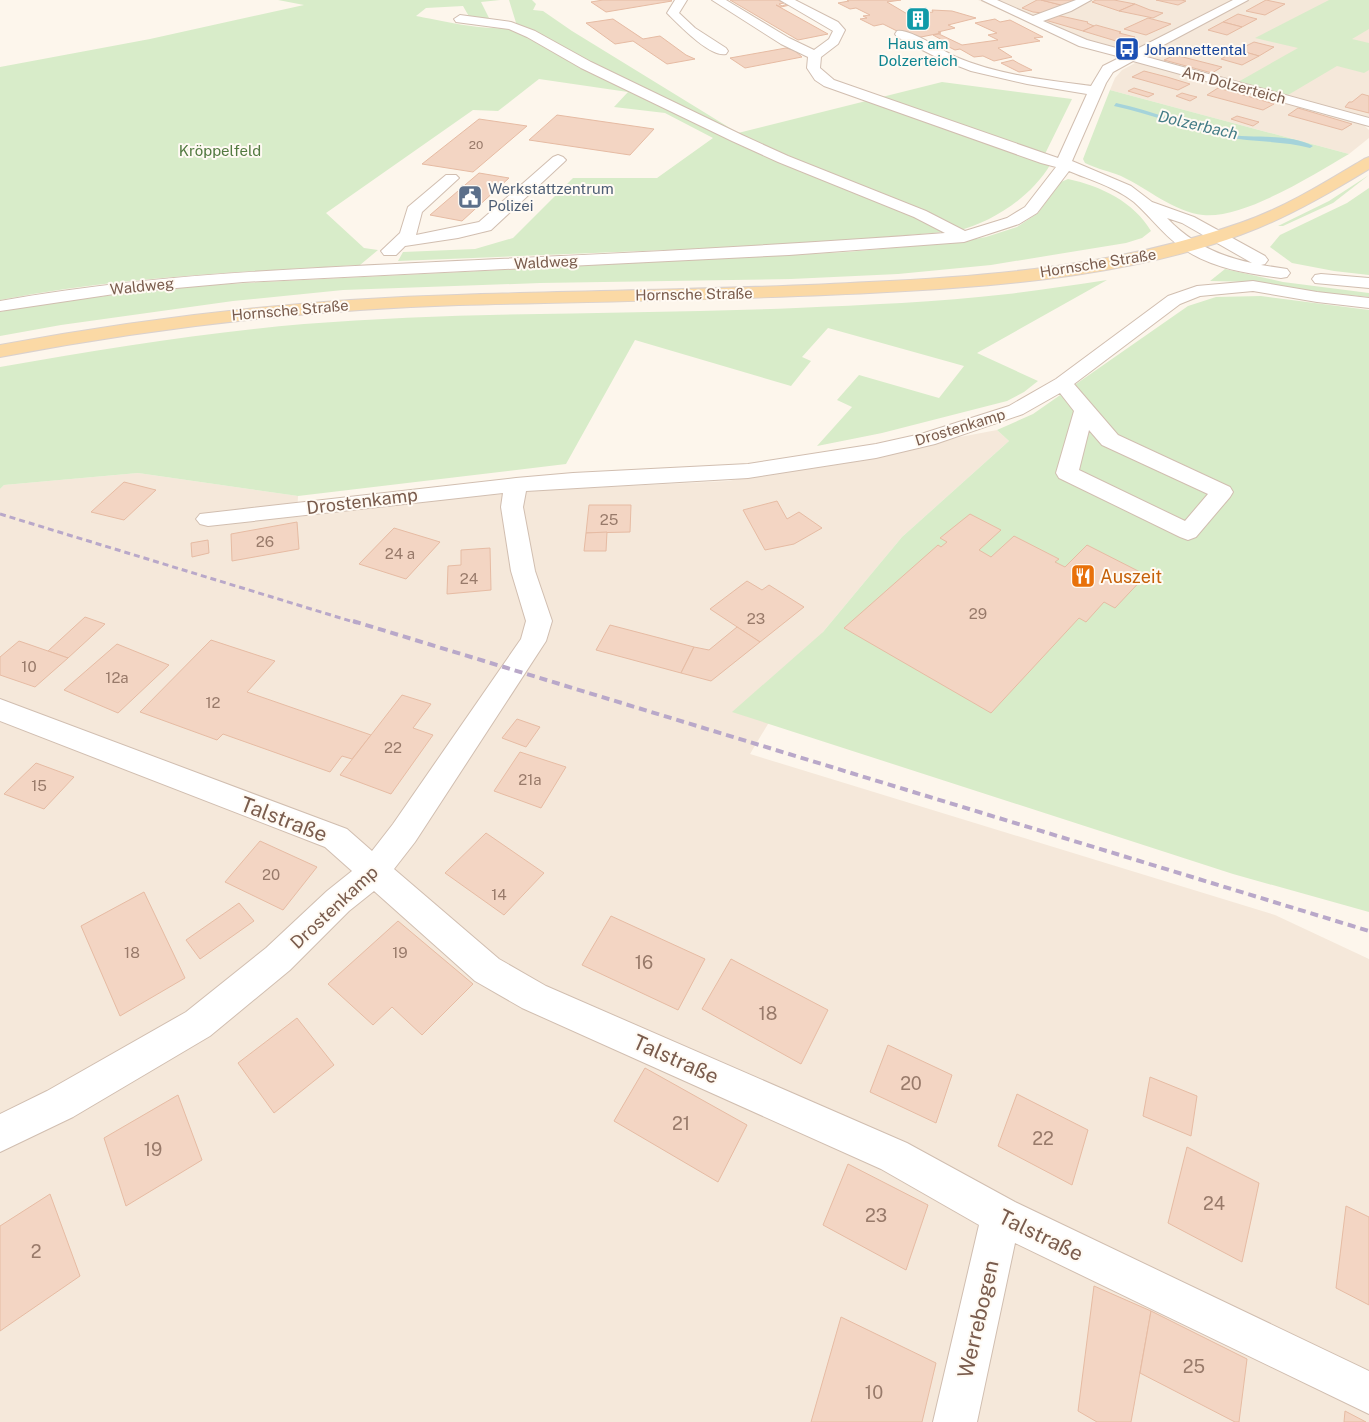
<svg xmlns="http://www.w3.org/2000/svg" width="1369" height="1422" viewBox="0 0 1369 1422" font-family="'Public Sans',sans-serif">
  <rect width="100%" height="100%" fill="#fdf6ec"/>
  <g fill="#f5e8da">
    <polygon points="978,0 1369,0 1369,120 1363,124 1369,130 1369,138 1349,154 1110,90 1115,78 1122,70 1137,62 1077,44"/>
    <polygon points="997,430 1009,441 902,537 823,632 750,754 1275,915 1369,959 1369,1422 0,1422 0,489 4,485 138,473 298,496 297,517 396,504 544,490 728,481"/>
  </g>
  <g fill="#d8ecc9">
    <path d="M278,0H500L481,2L491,22L471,20L463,6L426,8L416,16C444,21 490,33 517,26L509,0H532L536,4L533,10L543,11L572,31L738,133L942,82L1072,99L1041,162L1050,165C1031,197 993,222 957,231L788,245L398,261L403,252L475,249L513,238L573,178H657L713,138L665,113L614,107L628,92L539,79L498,111L473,110L326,213L364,248L378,250L360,265C239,272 119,277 0,300V67L150,39L304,5Z"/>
    <polygon points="1329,0 1369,0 1369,29 1352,39 1369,43 1369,70 1364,73 1337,66 1288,95 1238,82 1298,48 1255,38"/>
    <path d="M1110,90L1349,154C1313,175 1244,219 1203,215C1174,212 1147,188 1121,176C1109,171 1097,169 1085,163L1083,159Z"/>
    <polygon points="1369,175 1333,203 1283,226 1278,226 1329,201"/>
    <path d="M1068,179C1101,186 1134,202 1151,231L1142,238L1126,243L991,265L898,274L791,279L540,283L343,290L233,301L61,325L0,336V312L40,303L207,285L847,252L959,242L986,237L1017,227L1038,213L1061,182Z"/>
    <polygon points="1369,188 1369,275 1334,271 1292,263 1270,247 1280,235 1347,203"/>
    <polygon points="1225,269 1283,282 1369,293 1369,297 1327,293 1254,282 1210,281"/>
    <path d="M1107,280L977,353L1038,381L1024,392L1007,401L882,433L817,446L852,407L837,400L859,375L939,398L964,366L828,328L802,357L811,361L791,386L635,340L566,464L298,496L138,473L4,485L0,489V367C101,349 202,333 304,324C468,311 632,315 796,308C866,305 937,302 1008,294C1041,290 1074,285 1107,280Z"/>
    <polygon points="1261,296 1369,310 1369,912 1233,874 732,712 823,632 902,537 1009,441 997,430 1033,414 1188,306 1216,297"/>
  </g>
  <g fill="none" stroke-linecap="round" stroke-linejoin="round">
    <path fill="#a5d3da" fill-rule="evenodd" d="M1116,103C1153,111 1188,126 1225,134C1251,139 1290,133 1313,146L1310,148C1281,140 1251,143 1222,136C1186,128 1151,114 1114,106Z"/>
  </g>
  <g fill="#f3d5c3" stroke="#e6bba3">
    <polygon points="603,0 671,0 672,1 606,12 591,2"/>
    <polygon points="730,0 778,0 784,3 779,4 782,6 787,4 790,5 781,7 776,5 828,34 798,40"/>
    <polygon points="847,0 901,0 887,2 909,15 933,12 932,10 952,11 976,18 948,25 955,28 938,32 941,33 916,38 899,32 883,24 874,26 860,19 867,18 863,16 870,15 856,8 850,9 838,3 849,1"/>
    <polygon points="1037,0 1041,0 1065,6 1043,13 1033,12 1022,8"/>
    <polygon points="1041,0 1074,0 1065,6"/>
    <polygon points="1096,0 1114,0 1135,4 1119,11 1092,2"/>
    <polygon points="1156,0 1181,0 1186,1 1178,5"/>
    <polygon points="1266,0 1285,4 1265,15 1246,11"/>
    <polygon points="1135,4 1150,10 1163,13 1153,18 1119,11"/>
    <polygon points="1238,14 1257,19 1242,27 1223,22"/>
    <polygon points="1056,15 1088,22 1087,23 1094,26 1083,31 1045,20"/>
    <polygon points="1148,18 1171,24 1146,35 1124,29"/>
    <polygon points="613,19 643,39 660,36 686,55 695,59 667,64 633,41 615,44 586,23"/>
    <polygon points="995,19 1000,22 1010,20 1043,37 1034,38 1040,41 998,48 1012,57 994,61 983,56 974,57 960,49 955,50 939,42 944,41 933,35 939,34 962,45 998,40 988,35 997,33 975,23"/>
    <polygon points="1223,22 1242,27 1227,35 1208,30"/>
    <polygon points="1096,25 1121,32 1119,33 1135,37 1124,42 1116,41 1083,31"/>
    <polygon points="1254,42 1274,47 1259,56 1238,50"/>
    <polygon points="786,48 794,50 802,57 745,68 730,58"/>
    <polygon points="1238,50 1259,56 1242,65 1221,59"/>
    <polygon points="1175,55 1222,67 1212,73 1164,60"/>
    <polygon points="1013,60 1018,63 1032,70 1019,72 1001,63"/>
    <polygon points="1144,71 1167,77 1190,84 1178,90 1132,77"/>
    <polygon points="1134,88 1154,94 1148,97 1128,91"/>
    <polygon points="1218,88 1247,96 1274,104 1263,110 1207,95"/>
    <polygon points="1182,93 1189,95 1197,97 1190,101 1176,96"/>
    <polygon points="1362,94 1369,96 1369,113 1345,107 1349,102 1352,102"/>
    <polygon points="1298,108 1352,124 1342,130 1288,115"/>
    <polygon points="557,115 654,129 630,155 529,140"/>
    <polygon points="1237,116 1259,122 1253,126 1231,119"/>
    <polygon points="479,119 527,126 473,172 422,164"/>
    <polygon points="479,173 509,178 462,221 430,215"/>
    <polygon points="124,482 156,490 124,520 91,512"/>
    <polygon points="777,501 787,519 799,512 822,528 794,544 765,550 743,510"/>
    <polygon points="589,505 631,505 630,532 586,533"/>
    <polygon points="970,514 1001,530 979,550 991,557 1014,536 1059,559 1055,562 1065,567 1087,545 1146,575 1115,608 1104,602 1086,622 1079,618 991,713 844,628 938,545 941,547 947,542 940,538"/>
    <polygon points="297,522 299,549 232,561 231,534"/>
    <polygon points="394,528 440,542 406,579 359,564"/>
    <polygon points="607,532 606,551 584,551 586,533"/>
    <polygon points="208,540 209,553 192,557 191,543"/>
    <polygon points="490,548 491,590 447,594 448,566 461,565 461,550"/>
    <polygon points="747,581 762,590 769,585 804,607 760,642 710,609"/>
    <polygon points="85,617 105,624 68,658 48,651"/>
    <polygon points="610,625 694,647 681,673 596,650"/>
    <polygon points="737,627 760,642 711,681 681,673 694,647 709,650"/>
    <polygon points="211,640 275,661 247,692 371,735 352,759 342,756 330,772 223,734 217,740 140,712"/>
    <polygon points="19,641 48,651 68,658 35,687 0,675 0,657"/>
    <polygon points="117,644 169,665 118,713 64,690"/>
    <polygon points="402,695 431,704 413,728 433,735 391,794 340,775"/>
    <polygon points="517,719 540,727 526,747 502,738"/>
    <polygon points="520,752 566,767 541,808 494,791"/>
    <polygon points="36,763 74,777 44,809 4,794"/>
    <polygon points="486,833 544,873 504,915 445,873"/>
    <polygon points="260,841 317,867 283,910 225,882"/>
    <polygon points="144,892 185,978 120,1016 81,926"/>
    <polygon points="239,903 254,921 200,959 186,940"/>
    <polygon points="611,916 705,959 678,1010 582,965"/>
    <polygon points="398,921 473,984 422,1035 392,1007 373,1025 328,984"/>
    <polygon points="731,959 828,1010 801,1064 702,1009"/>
    <polygon points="297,1018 334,1065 274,1113 238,1063"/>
    <polygon points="888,1045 952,1075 936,1123 870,1092"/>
    <polygon points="645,1068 747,1125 718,1182 614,1121"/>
    <polygon points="1150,1077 1197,1096 1191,1136 1143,1116"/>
    <polygon points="1017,1094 1088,1130 1072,1185 998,1146"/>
    <polygon points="178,1095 202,1160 126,1206 104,1138"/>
    <polygon points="1187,1147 1259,1183 1242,1262 1168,1223"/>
    <polygon points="848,1164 928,1205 906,1270 823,1225"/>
    <polygon points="50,1194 80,1276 0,1331 0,1226"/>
    <polygon points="1346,1206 1369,1217 1369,1305 1336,1288"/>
    <polygon points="1094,1286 1151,1311 1131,1422 1097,1422 1078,1411"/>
    <polygon points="1151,1311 1247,1359 1239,1422 1235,1422 1140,1373"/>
    <polygon points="841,1317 936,1363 922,1422 811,1422"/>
    <polygon points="1345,1411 1366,1422 1344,1422"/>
  </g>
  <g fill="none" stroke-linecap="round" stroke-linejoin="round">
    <defs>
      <g id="minor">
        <path d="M675,0H687L679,13L695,28L726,48L728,51L726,54C711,58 680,26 669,15L667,13Z"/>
        <path d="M712,0H726L789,38L814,50L829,39L833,31L780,0H795L838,22L845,30L838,44L821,57L820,68L834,80L1058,158L1087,94L1027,84L971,71L940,59L897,37L895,34L897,31C909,28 943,51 956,57C998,75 1046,80 1091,86L1103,66L1121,57L1079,46L982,0H997L1033,16L1076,0H1091L1071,11L1043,21L1087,40L1131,52L1233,0H1248L1143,56L1369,118V126L1133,61L1113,72L1106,83L1072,161L1131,186L1152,202L1194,217L1265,256L1268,260L1265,264L1261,265L1287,269L1290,273L1287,277L1281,278C1250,274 1217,269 1190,253C1167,240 1153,219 1134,202C1115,187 1090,180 1069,171L1037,213L1019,224L964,242L789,255L243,282L121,293L0,311V301C144,275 290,269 436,262C606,254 775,246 945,233L914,217L778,162L732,141L581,68L527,37L509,29L456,22L454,19L460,15L511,22L535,31L591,62L742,135L788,156L926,211L965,231L1007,218L1025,207L1056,167L1041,163L824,86L815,80L807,68L808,57L781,44ZM1167,218L1182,223L1252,263C1219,256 1190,243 1167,218Z"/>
        <polygon points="558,155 563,157 566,160 563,163 491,230 458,238 405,246 396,255 384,255 381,251 400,233 408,207 446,175 456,175 459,178 422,212 416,235 479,222 553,157"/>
        <polygon points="1321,274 1369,278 1369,288 1315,283 1312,279 1315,275"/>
        <path d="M1253,281L1317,292L1369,298V308L1317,302L1253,291L1200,296L1180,304L1074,384L1118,435L1230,487L1233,492L1230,497L1196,537L1188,540L1180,537L1059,478L1056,473L1074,411L1060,393L1023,414L935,444L876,458L748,478L526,491L523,507L535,571L552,621L546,641L415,842L394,869L499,959L546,986L907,1143L1015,1202L1369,1371V1414L1015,1243L977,1422H933L979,1225L881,1169L522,1008L475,981L374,891L349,911L290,970L210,1036L73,1117L0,1152V1114L47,1091L186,1012L266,948L327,891L352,871L325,847L0,721V699L347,829L372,851L393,824L521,639L526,621L511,571L501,507L503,493L208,526L200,524L196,519L200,514L516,478L573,473L748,464L876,444L921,434L1009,406L1056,379L1168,296L1197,286ZM1089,430L1102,445L1208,494L1185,521L1079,470Z"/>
      </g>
      <path id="major" d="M1369,157V169C1333,191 1297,212 1258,228C1147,274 1006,286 887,292C744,300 602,301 459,305C304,310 152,328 0,357V345C152,317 303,299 457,295C595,290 732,290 869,282C995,276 1121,265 1240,223C1284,208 1324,183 1364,159Z"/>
    </defs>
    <use href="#minor" stroke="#d1beb0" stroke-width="2"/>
    <use href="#major" stroke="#dad1cd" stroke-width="2"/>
    <use href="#minor" fill="#fff" fill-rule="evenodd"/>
    <use href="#major" fill="#fbd9a5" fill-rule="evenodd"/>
    <polyline stroke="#b9a8c9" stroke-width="3" stroke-dasharray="6 4" stroke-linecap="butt" points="0,514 357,623"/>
    <polyline stroke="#b9a8c9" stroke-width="4" stroke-dasharray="8 5" stroke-linecap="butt" points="353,621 1369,931"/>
  </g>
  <defs>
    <symbol id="building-square" viewBox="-11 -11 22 22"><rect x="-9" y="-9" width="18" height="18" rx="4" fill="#0f9aa8" stroke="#fffaf3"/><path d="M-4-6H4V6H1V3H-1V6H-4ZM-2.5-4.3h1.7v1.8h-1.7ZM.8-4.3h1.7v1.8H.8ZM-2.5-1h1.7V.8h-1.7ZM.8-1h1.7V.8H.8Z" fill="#fff"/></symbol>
    <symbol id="bus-square" viewBox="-11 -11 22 22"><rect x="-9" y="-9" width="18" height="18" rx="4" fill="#1a4fb4" stroke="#fffaf3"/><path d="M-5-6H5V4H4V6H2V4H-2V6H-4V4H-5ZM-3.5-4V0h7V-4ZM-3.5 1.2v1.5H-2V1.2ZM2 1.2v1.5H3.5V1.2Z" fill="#fff"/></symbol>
    <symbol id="civic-square" viewBox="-11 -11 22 22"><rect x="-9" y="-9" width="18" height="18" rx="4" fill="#5c6f8a" stroke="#fffaf3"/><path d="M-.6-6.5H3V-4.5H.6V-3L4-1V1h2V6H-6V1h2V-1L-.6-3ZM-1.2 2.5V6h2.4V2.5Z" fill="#fff"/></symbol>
    <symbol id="restaurant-square" viewBox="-11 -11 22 22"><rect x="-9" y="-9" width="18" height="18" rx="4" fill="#e8710a" stroke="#fffaf3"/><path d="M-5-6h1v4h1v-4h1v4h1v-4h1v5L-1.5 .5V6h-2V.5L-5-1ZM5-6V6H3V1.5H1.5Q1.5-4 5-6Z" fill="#fff"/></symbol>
  </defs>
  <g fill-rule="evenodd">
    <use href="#building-square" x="904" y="5" width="28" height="28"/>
    <use href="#bus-square" x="1113" y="35" width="28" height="28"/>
    <use href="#civic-square" x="456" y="183" width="28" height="28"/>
    <use href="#restaurant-square" x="1069" y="562" width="28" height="28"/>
  </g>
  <g text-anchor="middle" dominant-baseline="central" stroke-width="4" stroke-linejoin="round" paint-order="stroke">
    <g font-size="12" fill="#987a6a">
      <text x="476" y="145">20</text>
    </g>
    <g font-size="15" fill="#0d838f" stroke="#fffaf3">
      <text x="918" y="43">Haus am<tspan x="918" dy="17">Dolzerteich</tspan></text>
    </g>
    <g font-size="15" fill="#164399" stroke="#fffaf3" text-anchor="start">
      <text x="1144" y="49">Johannettental</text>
    </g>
    <g font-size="15" fill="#7a5c4d" stroke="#fffaf3">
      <text transform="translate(1234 85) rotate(15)">Am Dolzerteich</text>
      <text transform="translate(546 262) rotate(-3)">Waldweg</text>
      <text transform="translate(1098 263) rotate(-9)">Hornsche Straße</text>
      <text transform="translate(142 286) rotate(-6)">Waldweg</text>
      <text transform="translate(694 294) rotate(-1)">Hornsche Straße</text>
      <text transform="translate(290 310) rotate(-5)">Hornsche Straße</text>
      <text transform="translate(960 427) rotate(-17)">Drostenkamp</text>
    </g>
    <g font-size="15" fill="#537a41" stroke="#fffaf3">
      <text x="220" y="150">Kröppelfeld</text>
    </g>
    <g font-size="15" fill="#4e5e75" stroke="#fffaf3" text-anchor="start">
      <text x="488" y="188">Werkstattzentrum<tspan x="488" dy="17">Polizei</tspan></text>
    </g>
    <g font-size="15" fill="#987a6a">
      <text x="609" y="519">25</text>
      <text x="265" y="541">26</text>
      <text x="400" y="553">24 a</text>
      <text x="469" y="578">24</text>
      <text x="978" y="613">29</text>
      <text x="756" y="618">23</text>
      <text x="29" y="666">10</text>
      <text x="117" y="677">12a</text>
      <text x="213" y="702">12</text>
      <text x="393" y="747">22</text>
      <text x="530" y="779">21a</text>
      <text x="39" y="785">15</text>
      <text x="271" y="874">20</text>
      <text x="499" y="894">14</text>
      <text x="132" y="952">18</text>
      <text x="400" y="952">19</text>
    </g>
    <g font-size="16" font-style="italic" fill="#437c86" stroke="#fffaf3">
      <text transform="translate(1198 125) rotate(13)">Dolzerbach</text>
    </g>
    <g font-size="18" fill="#7a5c4d" stroke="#fffaf3">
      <text transform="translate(362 501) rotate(-7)">Drostenkamp</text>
      <text transform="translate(334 907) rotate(-43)">Drostenkamp</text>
    </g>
    <g font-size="18" fill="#c56008" stroke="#fffaf3" text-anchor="start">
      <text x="1100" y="576">Auszeit</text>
    </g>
    <g font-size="18" fill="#987a6a">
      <text x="644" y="962">16</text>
      <text x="768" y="1013">18</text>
      <text x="911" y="1083">20</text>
      <text x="681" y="1123">21</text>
      <text x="1043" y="1138">22</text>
      <text x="153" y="1149">19</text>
      <text x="1214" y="1203">24</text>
      <text x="876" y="1215">23</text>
      <text x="36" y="1251">2</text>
      <text x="1194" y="1366">25</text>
      <text x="874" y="1392">10</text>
    </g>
    <g font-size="21" fill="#7a5c4d" stroke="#fffaf3">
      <text transform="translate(284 819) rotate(21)">Talstraße</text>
      <text transform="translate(676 1059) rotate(24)">Talstraße</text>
      <text transform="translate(1041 1235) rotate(26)">Talstraße</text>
      <text transform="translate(978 1319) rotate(-77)">Werrebogen</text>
    </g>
  </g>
</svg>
